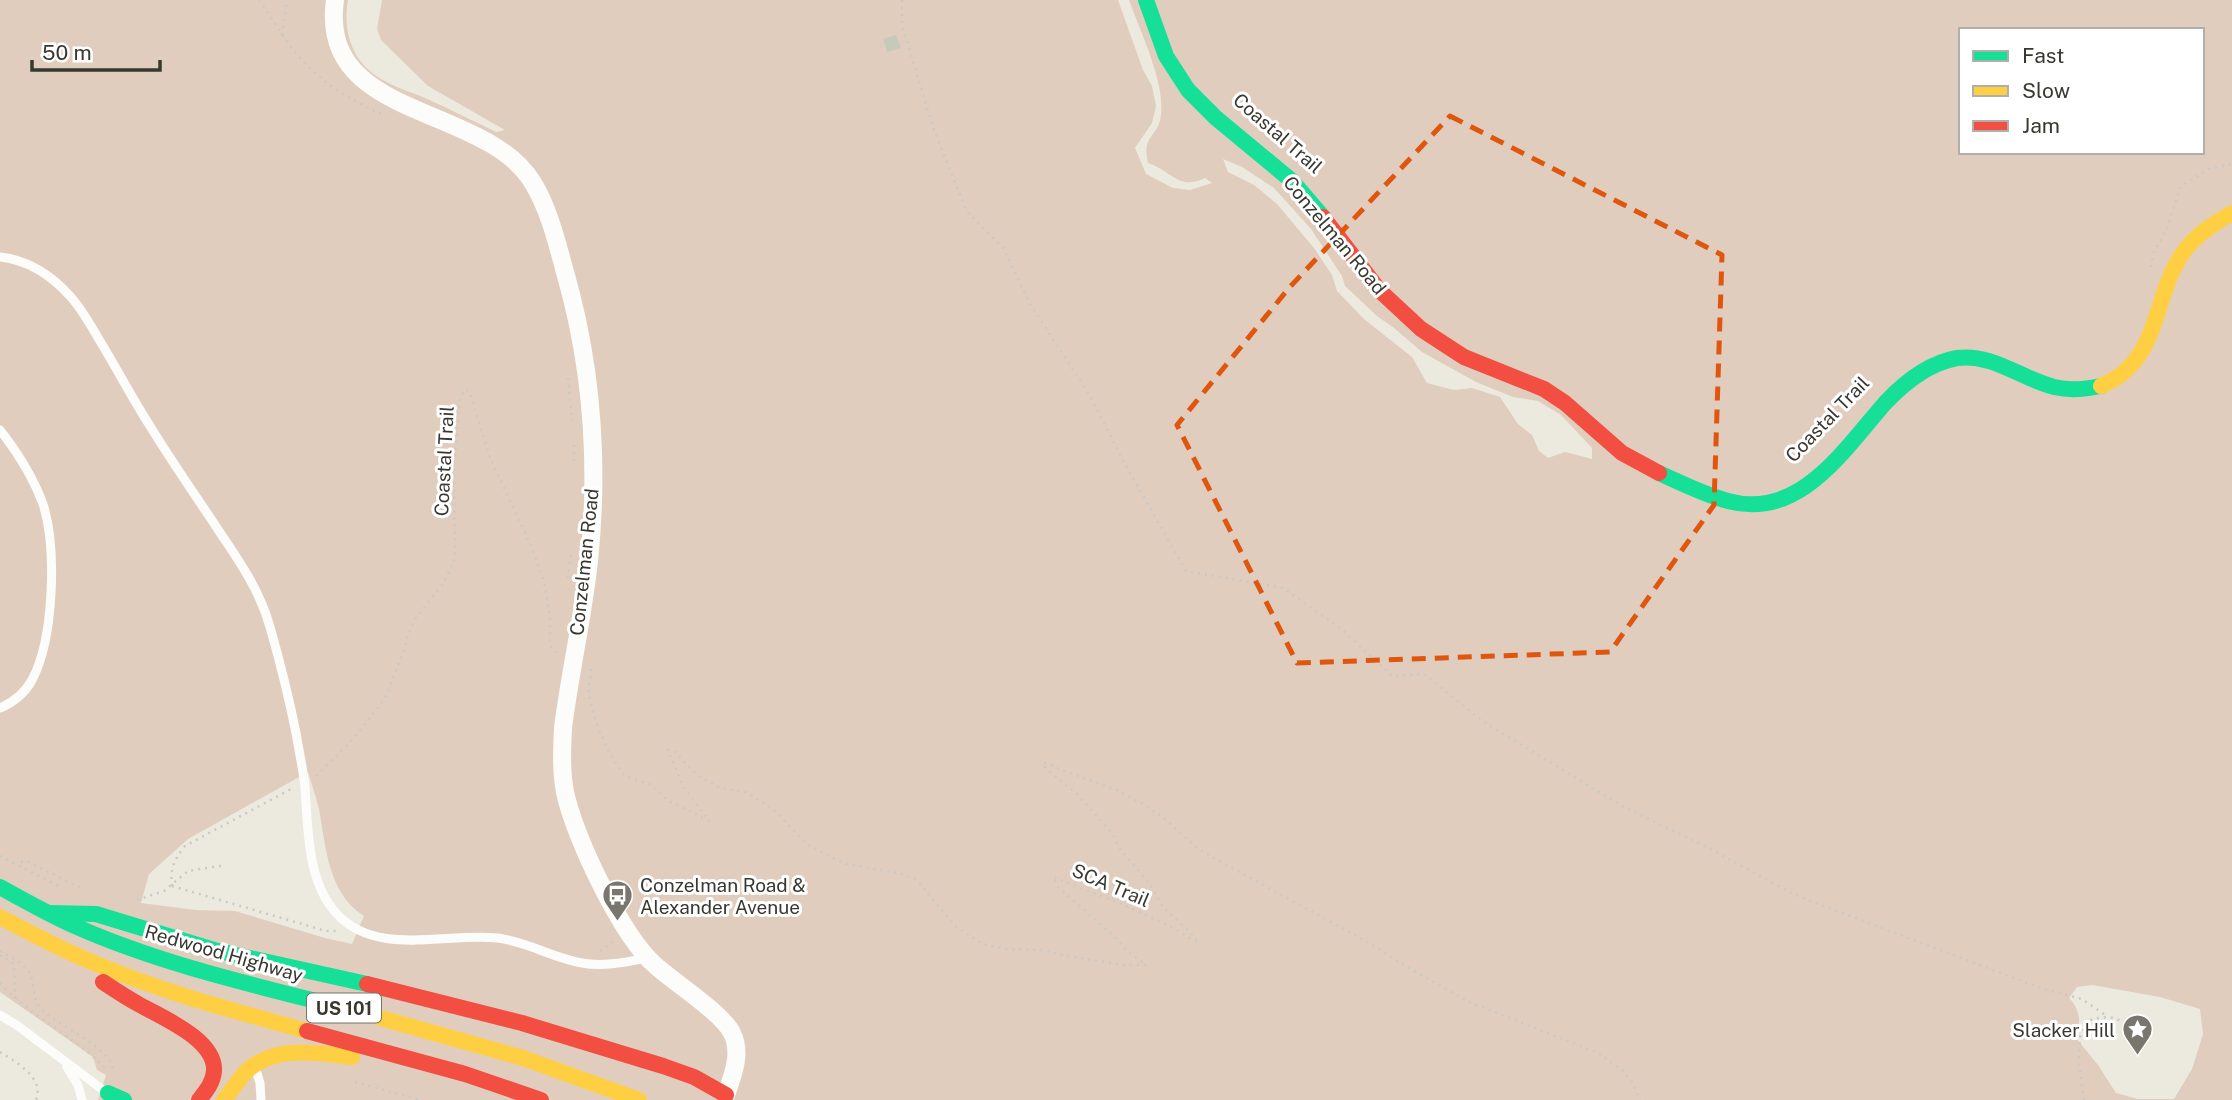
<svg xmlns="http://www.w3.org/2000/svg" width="2232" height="1100" viewBox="0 0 2232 1100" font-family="'Public Sans',sans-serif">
  <rect width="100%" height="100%" fill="#eceadf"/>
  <path fill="#e1cdbd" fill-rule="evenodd" d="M0,0H348C342,35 354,66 387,82C399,89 414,93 427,99C450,109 473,121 496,132L505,130L428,86L381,40L377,29L382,0H1118L1143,70L1152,86L1156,106L1152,123L1135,148L1146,174L1173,188L1190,190L1212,183L1205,178C1179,191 1172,171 1148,163C1141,134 1159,138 1161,114C1165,82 1140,31 1129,0H2232V1100H98L106,1075L97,1070L93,1057L0,992ZM1961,30H2202V152H1961ZM1223,159L1242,167L1274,188L1311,229L1342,276L1345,286L1377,316L1394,328L1422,352L1476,382L1513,397L1538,401L1561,415L1592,448V459L1565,452L1548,458L1539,451L1532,435L1518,424L1500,397L1472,388L1454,390L1427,383L1412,357L1364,319L1337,291L1332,275L1314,248L1277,204L1254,185L1228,172ZM308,772C312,785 316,797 319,809C326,848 328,893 364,916L352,944L325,938L235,911L196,910L141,903L149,874L188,839ZM2092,985L2160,997L2200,1009L2203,1034L2192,1069L2174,1099H2138L2116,1093L2098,1065L2076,1038C2081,1024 2081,1010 2069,998L2077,987Z"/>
  <polygon fill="#c7c9bb" points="896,35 901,48 887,52 883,39"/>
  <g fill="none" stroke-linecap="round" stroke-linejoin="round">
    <g stroke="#cac9c6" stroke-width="2.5" stroke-dasharray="2 5" stroke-linecap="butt">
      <path d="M259,0C273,20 285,41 301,59C322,83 353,102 382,114"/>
      <polyline points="902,0 902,25 934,130 967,212 1004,249 1030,304 1089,394 1126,466 1186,571 1283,588 1340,628 1392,676 1424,674 1484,722 1622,806 1699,843 1795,895 2043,989 2082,999 2105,1015"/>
      <polyline points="282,35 287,0"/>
      <polyline points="2151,267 2153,254 2167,228 2181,186 2209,169 2232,164"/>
      <polyline points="568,378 572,421"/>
      <polyline points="574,445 574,462"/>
      <polyline points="568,578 571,553"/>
      <path d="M591,669C591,677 589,684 589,691C591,717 609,756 625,776L649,784L669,801L709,821L683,786L668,750H673L697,775L720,788L746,792L773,809L807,844L825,854L843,863L902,874L917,880L956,927L983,944L1007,949L1045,950L1057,954L1123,965H1146L1126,950L1117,939L1057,886L1053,877L1124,905L1175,929L1198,943L1194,936L1163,907L1149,883L1121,850L1111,832L1077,794L1046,769L1043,763H1048L1061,770L1117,790L1141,803L1163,817L1197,848L1216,859L1371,944L1402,964L1469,1002L1598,1053L1623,1071L1632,1082L1640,1100"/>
      <polyline points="316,776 354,738 384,700 403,653 409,632 416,618 443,584 455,559 454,467 460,400 464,390 467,390 470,393 489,455 532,548 544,581 550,617 550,646 557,654"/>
      <polyline points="0,856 62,888"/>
      <polyline points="21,862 27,861 81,888"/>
      <polyline points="172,886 326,931 337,931"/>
      <path d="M172,886C170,868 174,860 185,846L291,789"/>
      <polyline points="137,900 164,891 188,871 225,865"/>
      <path d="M0,951C10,957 25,964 30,974C35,984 32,998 39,1006C54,1025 111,1046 113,1070"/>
      <polyline points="600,951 611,944 613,940"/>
      <polyline points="0,955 14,964 15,999"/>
      <path d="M0,983C31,1017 75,1036 106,1069"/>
      <path d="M0,1052C16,1062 45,1078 36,1100"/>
      <polyline points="355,1082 420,1100"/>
      <path d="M2084,1100L2079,1064L2080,1037L2087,1021C2111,1014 2119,1016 2136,1035"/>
    </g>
    <g stroke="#fcfcfa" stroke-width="9">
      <path d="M0,257C28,260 51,275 70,296C82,309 91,326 100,341C117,369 132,398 150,426C172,462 196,496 219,531C240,562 260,591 270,627C280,662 289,698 296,733C299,751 303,769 305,787C308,828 307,881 336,913C376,958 447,932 498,938C528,942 553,958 582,963C603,967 626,962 647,958"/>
      <path d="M0,430C18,453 33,477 43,504C57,548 54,639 32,680C25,693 14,702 0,708"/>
      <polyline points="0,1015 18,1026 103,1090"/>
      <polyline points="67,1067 78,1085 82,1100"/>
      <polyline points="256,1070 260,1083 261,1100"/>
    </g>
    <path stroke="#fcfcfa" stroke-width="18" d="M335,0C318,121 485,103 533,183C549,209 557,243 565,272C592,366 599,464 589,561C583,617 570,672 563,728C562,749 561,771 565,792C574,836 622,937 656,966C675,983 722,1013 732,1033C742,1053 733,1075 726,1095"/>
    <g stroke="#16e098" stroke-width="16">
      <polyline points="1146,0 1166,56 1188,90 1216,118 1292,181 1323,217"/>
      <path d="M1659,473C1681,483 1705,495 1728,501C1800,521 1845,448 1886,402C1905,382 1929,363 1957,358C1992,353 2022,379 2054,387C2071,391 2085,389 2101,386"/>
      <path d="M0,887C25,901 50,915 77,927C170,968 272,989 370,1015"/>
      <polyline points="50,913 96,914 214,950 367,984"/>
      <polyline points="108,1093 124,1100"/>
    </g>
    <g stroke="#ffcf43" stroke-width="16">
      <path d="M2101,386C2163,360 2151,295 2185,250C2198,233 2214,224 2232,213"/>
      <path d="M0,917C30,933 60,949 92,962C161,992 235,1011 307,1031"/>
      <polyline points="370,1015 523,1058 639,1100"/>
      <path d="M224,1100C232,1090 239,1078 249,1069C277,1045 318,1053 352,1057"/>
    </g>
    <g stroke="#f24e42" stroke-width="16">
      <polyline points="1323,217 1379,290 1421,329 1464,357 1544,389 1565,403 1622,453 1659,473"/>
      <path d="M103,982C115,990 127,998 140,1005C163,1018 216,1040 214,1071C213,1083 206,1091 199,1100"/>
      <polyline points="367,984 522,1023 663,1066 694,1077 726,1095"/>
      <polyline points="307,1031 465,1074 541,1100"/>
    </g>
  </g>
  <path fill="none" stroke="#df570e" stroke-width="5" stroke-dasharray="14 9" stroke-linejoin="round" d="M1450,116L1722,255L1714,505L1610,652L1297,663L1177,425L1289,288Z"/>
  <defs>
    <symbol id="bus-pin" viewBox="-11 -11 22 30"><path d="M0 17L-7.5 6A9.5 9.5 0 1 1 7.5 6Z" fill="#78766d" stroke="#fff"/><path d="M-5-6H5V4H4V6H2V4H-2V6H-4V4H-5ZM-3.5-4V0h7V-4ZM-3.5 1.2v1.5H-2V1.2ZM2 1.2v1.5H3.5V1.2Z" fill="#fff"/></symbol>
    <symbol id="sight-pin" viewBox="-11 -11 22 30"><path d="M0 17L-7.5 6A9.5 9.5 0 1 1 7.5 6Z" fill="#78766d" stroke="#fff"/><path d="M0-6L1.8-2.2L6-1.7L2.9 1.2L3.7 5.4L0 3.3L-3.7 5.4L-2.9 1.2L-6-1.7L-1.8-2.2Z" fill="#fff"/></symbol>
  </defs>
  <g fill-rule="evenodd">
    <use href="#bus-pin" x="600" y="878" width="35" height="47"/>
    <use href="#sight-pin" x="2120" y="1012" width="35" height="47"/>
  </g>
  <g text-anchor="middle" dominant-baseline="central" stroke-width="6" stroke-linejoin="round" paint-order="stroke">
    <rect fill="#fff" stroke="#74746e" stroke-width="2" x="307" y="993.5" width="74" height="29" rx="5"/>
    <g font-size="18" font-weight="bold" fill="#393830">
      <text x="344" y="1008">US 101</text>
    </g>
    <g font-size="19" fill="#393830" stroke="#fff">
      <text transform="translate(1278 133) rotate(41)">Coastal Trail</text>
      <text transform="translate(1335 235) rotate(50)">Conzelman Road</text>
      <text transform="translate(1827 419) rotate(-46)">Coastal Trail</text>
      <text transform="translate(444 461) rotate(-87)">Coastal Trail</text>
      <text transform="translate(584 562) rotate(-84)">Conzelman Road</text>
      <text transform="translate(1111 885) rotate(23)">SCA Trail</text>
      <text transform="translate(224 953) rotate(16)">Redwood Highway</text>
    </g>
    <g font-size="19" fill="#393830" stroke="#fff" text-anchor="start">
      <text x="640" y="885">Conzelman Road &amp;<tspan x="640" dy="22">Alexander Avenue</tspan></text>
      <text x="2115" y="1030" text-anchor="end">Slacker Hill</text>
    </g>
  </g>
  <rect x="1959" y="28" width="245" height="126" fill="#ffffff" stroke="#b0afac" stroke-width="2"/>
  <rect x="1973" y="51" width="35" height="10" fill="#16e098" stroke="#b0afac" stroke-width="2"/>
  <text x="2022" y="63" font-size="21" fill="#393830">Fast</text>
  <rect x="1973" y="86" width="35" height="10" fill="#ffcf43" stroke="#b0afac" stroke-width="2"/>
  <text x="2022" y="98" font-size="21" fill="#393830">Slow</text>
  <rect x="1973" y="121" width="35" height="10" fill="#f24e42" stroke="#b0afac" stroke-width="2"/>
  <text x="2022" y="133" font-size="21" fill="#393830">Jam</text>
  <path d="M32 60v10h128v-10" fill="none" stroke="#393830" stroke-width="3.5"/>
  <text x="42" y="60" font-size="21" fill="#393830" stroke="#ffffff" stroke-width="5" paint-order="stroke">50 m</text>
</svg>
